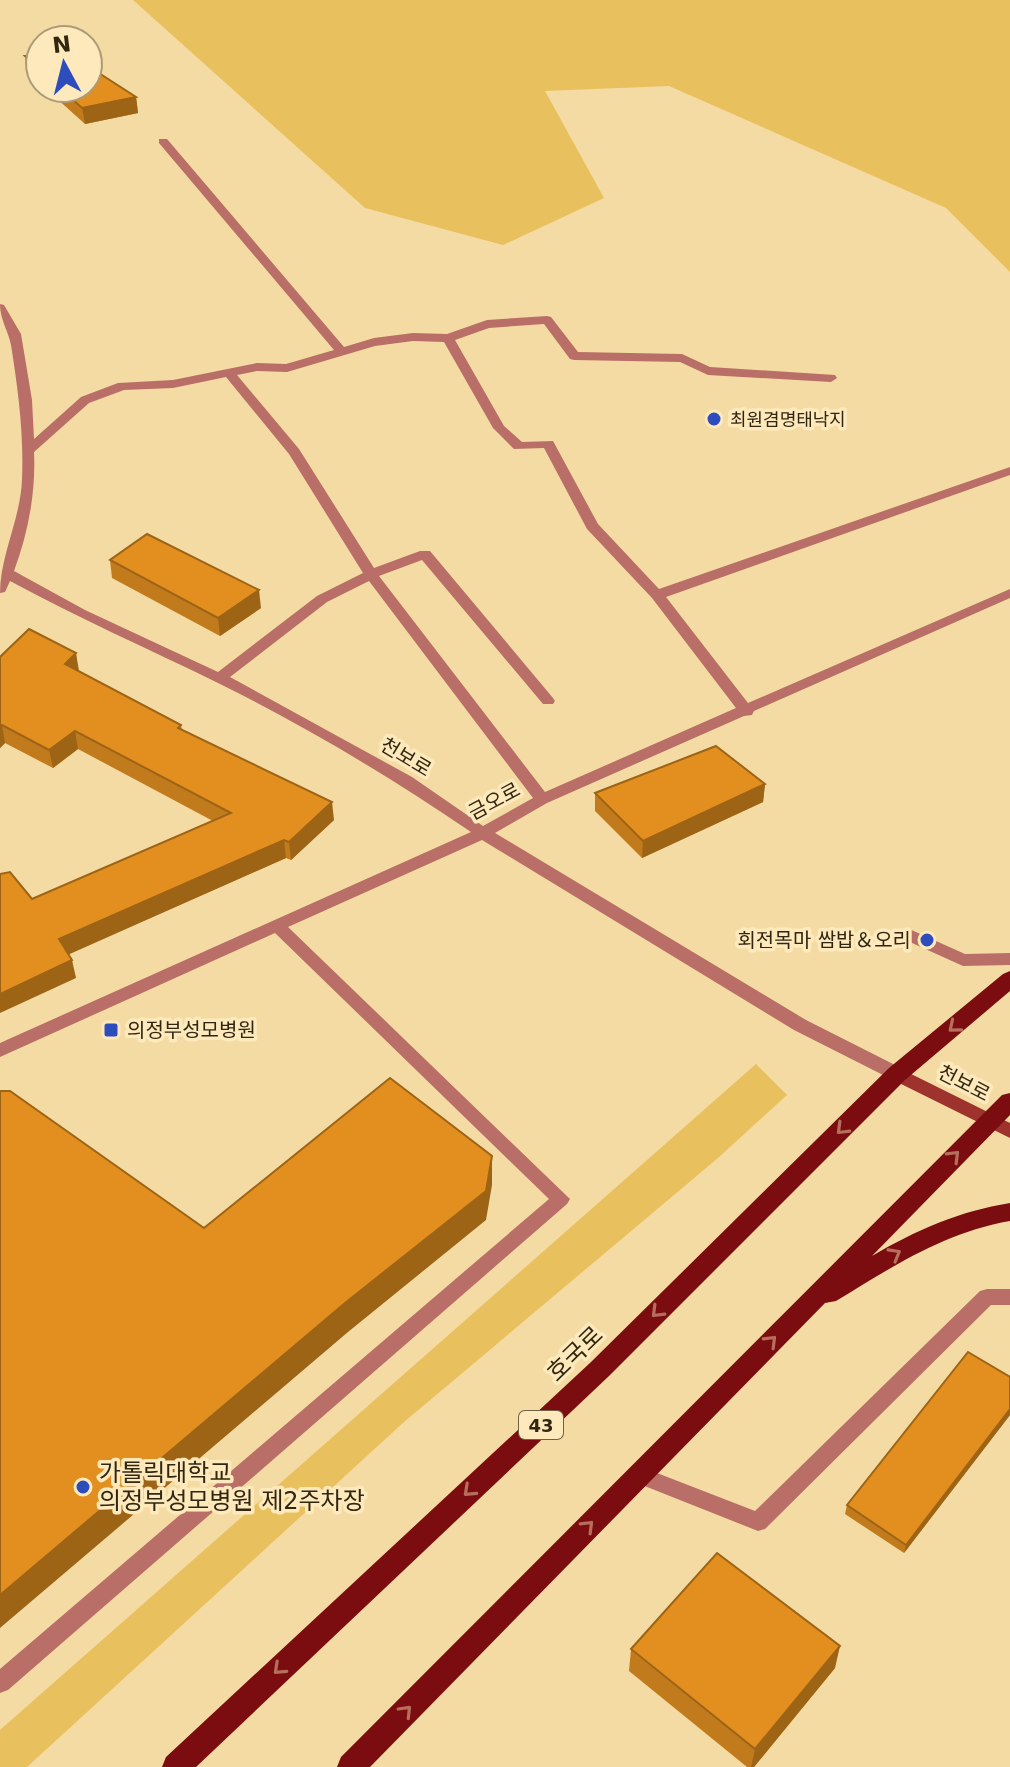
<svg xmlns="http://www.w3.org/2000/svg" width="1010" height="1767" viewBox="0 0 1010 1767" font-family="'DejaVu Sans','Noto Sans KR',sans-serif">
  <rect width="100%" height="100%" fill="#f4dba3"/>
  <g fill="#e9c05e">
    <polygon points="133,0 1010,0 1010,272 946,208 669,86 545,91 604,198 503,245 365,208"/>
    <polygon points="756,1064 787,1095 718,1158 404,1422 27,1767 0,1767 0,1730"/>
  </g>
  <g fill="none" stroke-linecap="round" stroke-linejoin="round">
    <g fill="#b96f67" fill-rule="evenodd">
      <polygon points="907,928 965,954 1010,953 1010,965 963,966 901,938 899,934 901,930"/>
      <polygon points="987,1289 1010,1289 1010,1305 991,1305 765,1529 758,1531 632,1481 629,1475 632,1469 639,1466 755,1511 980,1291"/>
    </g>
    <path fill="#b96f67" fill-rule="evenodd" d="M159,139H167L344,347L374,338L413,333L447,334L487,320L547,316L551,317L578,352L682,354L710,367L835,375L837,378L831,382L708,375L680,362L574,360L570,359L544,324L489,328L455,340L504,426L522,442L553,441L598,524L659,589L1010,467V475L666,597L748,703L1010,589V598L754,711L752,715L744,716L547,803L495,833L806,1020L903,1069L906,1074L903,1079H891L794,1030L482,840L288,927L570,1199L567,1204L8,1690L0,1693V1669L549,1199L275,933L0,1057V1043L471,832C392,778 305,726 218,683C149,649 78,618 10,581L5,592L0,593C0,555 21,518 22,479C24,434 18,389 11,345C8,330 0,320 0,304L4,305L21,334L32,400L34,439L81,397L118,383L173,380L257,363L286,364L334,350L159,143ZM413,341L444,342L493,428L514,449L544,448L587,529L652,598L736,708L545,792L379,576L422,560L543,704H553L555,701L553,698L430,551H420L374,568L299,449L237,375L257,371L287,372L375,346ZM226,377L289,454L363,573L317,596L218,672L85,610L14,571C28,533 36,493 34,452L89,403L124,390L173,388ZM369,581L533,798L483,826L412,777L230,677L327,602Z"/>
    <polygon fill="#9e332e" fill-rule="evenodd" points="897,1067 1010,1123 1010,1138 891,1079 888,1074 891,1069"/>
    <g fill="#7b0c10" fill-rule="evenodd">
      <polygon points="1010,971 1010,991 905,1080 609,1376 196,1767 162,1767 166,1757 591,1362 889,1068 1003,974"/>
      <path d="M1010,1093V1115L872,1256C916,1230 960,1211 1010,1203V1221C945,1232 892,1267 836,1301L825,1303L370,1767H337L341,1757L1002,1095Z"/>
    </g>
  </g>
  <g fill="#c27b1c">
    <polygon points="25,56 40,56 40,83 27,72"/>
    <polygon points="45,88 88,88 136,97 138,113 85,124"/>
    <polygon points="110,560 261,608 220,636 112,578"/>
    <polygon points="76,653 78,672 181,725 182,730 334,820 291,860 286,858 68,954 76,978 32,899 213,821 78,749 53,768 5,743 0,748 0,657"/>
    <polygon points="765,784 763,802 642,858 595,811 595,793"/>
    <polygon points="1010,1377 1010,1415 904,1553 845,1514 847,1505"/>
    <polygon points="631,1649 835,1668 754,1767 747,1767 629,1671"/>
  </g>
  <g fill="#9e6416">
    <polygon points="136,97 138,113 85,124 82,108"/>
    <polygon points="259,590 261,608 220,636 218,618"/>
    <polygon points="76,653 79,671 68,682 65,664"/>
    <polygon points="2,725 5,743 0,748 0,727"/>
    <polygon points="75,731 78,749 53,768 49,750"/>
    <polygon points="765,784 763,802 642,858 643,841"/>
    <polygon points="332,802 334,820 291,860 289,842"/>
    <polygon points="284,840 286,858 63,957 59,939"/>
    <polygon points="72,960 76,978 0,1013 0,994"/>
    <polygon points="492,1156 492,1185 486,1220 348,1332 0,1628 0,1595"/>
    <polygon points="1010,1409 1010,1415 904,1553 906,1545"/>
    <polygon points="840,1646 835,1668 754,1767 751,1767 755,1749"/>
  </g>
  <g fill="#e28f20" stroke="#9e6416" stroke-width="2">
    <polygon points="25,56 40,56 40,70"/>
    <polygon points="88,66 136,97 82,108 60,88 88,88"/>
    <polygon points="147,534 259,590 218,618 110,560"/>
    <polygon points="29,629 76,653 65,664 181,725 178,728 332,802 289,842 284,840 59,939 72,960 0,994 0,874 10,872 32,899 231,813 75,731 49,750 2,725 0,727 0,657"/>
    <polygon points="716,746 765,784 643,841 595,793"/>
    <polygon points="390,1078 492,1156 486,1191 345,1303 0,1595 0,1091 10,1091 204,1228"/>
    <polygon points="968,1352 1010,1377 1010,1409 906,1545 847,1505"/>
    <polygon points="717,1553 840,1646 755,1749 631,1649"/>
  </g>
  <defs><path id="oneway-chevron" d="M-2-3.5L2.5 0L-2 3.5" fill="none" stroke-width="1.6" stroke-linecap="round" stroke-linejoin="round" transform="scale(2)"/></defs>
  <g stroke="#b66f5d">
    <use href="#oneway-chevron" transform="translate(954 1027) rotate(140)"/>
    <use href="#oneway-chevron" transform="translate(842 1129) rotate(135)"/>
    <use href="#oneway-chevron" transform="translate(954 1156) rotate(-45)"/>
    <use href="#oneway-chevron" transform="translate(895 1254) rotate(-30)"/>
    <use href="#oneway-chevron" transform="translate(657 1312) rotate(135)"/>
    <use href="#oneway-chevron" transform="translate(771 1341) rotate(-45)"/>
    <use href="#oneway-chevron" transform="translate(469 1491) rotate(137)"/>
    <use href="#oneway-chevron" transform="translate(588 1526) rotate(-45)"/>
    <use href="#oneway-chevron" transform="translate(279 1669) rotate(137)"/>
    <use href="#oneway-chevron" transform="translate(406 1711) rotate(-46)"/>
  </g>
  <g fill="#2d4dbd" stroke="#fde9bc" stroke-width="3">
    <circle cx="714" cy="419" r="8"/>
    <circle cx="927" cy="940" r="8"/>
    <rect x="103" y="1022" width="16" height="16" rx="4"/>
    <circle cx="83" cy="1487" r="8"/>
  </g>
  <g text-anchor="middle" dominant-baseline="central" stroke-width="7" stroke-linejoin="round" paint-order="stroke">
    <g font-size="18" fill="#312710" stroke="#fde9bc" text-anchor="start">
      <text x="730" y="419">최원겸명태낙지</text>
    </g>
    <rect fill="#fde9bc" stroke="#6e6144" stroke-width="2" x="519" y="1411" width="44" height="28" rx="6"/>
    <g font-size="18" font-weight="bold" fill="#312710">
      <text x="541" y="1425">43</text>
    </g>
    <g font-size="20" fill="#312710" stroke="#fde9bc">
      <text transform="translate(406 757) rotate(31)">천보로</text>
      <text transform="translate(494 801) rotate(-28)">금오로</text>
      <text transform="translate(964 1083) rotate(27)">천보로</text>
    </g>
    <g font-size="20" fill="#312710" stroke="#fde9bc" text-anchor="end">
      <text x="911" y="940">회전목마 쌈밥＆오리</text>
      <text x="127" y="1030" text-anchor="start">의정부성모병원</text>
    </g>
    <g font-size="24" fill="#312710" stroke="#fde9bc">
      <text transform="translate(575 1354) rotate(-44)">호국로</text>
    </g>
    <g font-size="24" fill="#312710" stroke="#fde9bc" text-anchor="start">
      <text x="99" y="1473">가톨릭대학교<tspan x="99" dy="28">의정부성모병원 제2주차장</tspan></text>
    </g>
  </g>
  <g transform="translate(64 64) rotate(353)"><circle r="38" fill="#fde9bc" stroke="#ab9b77" stroke-width="2"/>
  <path d="M0-6L14 30L0 20L-14 30Z" fill="#2d4dbd"/>
  <text y="-12" font-size="22" font-weight="bold" text-anchor="middle" fill="#312710">N</text>
  </g>
</svg>
